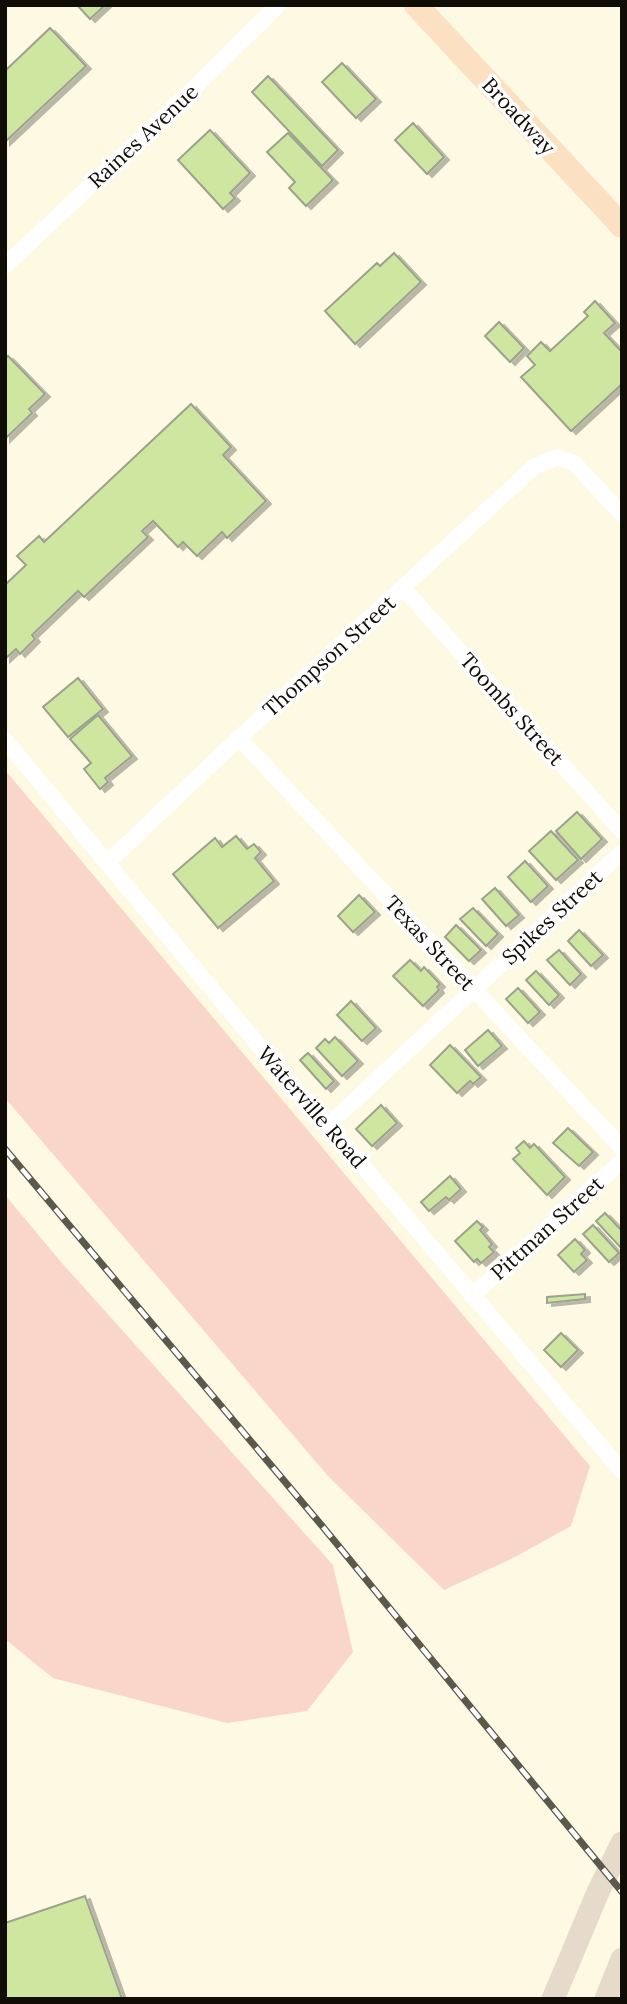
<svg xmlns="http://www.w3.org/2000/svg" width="627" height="2004" viewBox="0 0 627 2004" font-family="Lora,serif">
  <defs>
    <filter id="shadow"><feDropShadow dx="5" dy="3" stdDeviation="0" flood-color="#0004"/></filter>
  </defs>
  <rect width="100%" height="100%" fill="#fef9e2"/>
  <g fill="#f9d6c8">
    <polygon points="5,770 590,1466 571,1526 513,1558 444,1590 328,1476 5,1098"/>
    <polygon points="5,1195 61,1262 333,1565 353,1652 307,1711 227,1723 53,1678 5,1639"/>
  </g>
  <g fill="#cfe6a0" stroke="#9ba28e" stroke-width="2" filter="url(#shadow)">
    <polygon points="77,5 105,5 90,19"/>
    <polygon points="50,28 86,66 5,142 5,71"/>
    <polygon points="342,63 376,99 356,118 322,82"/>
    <polygon points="268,76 338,150 322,166 252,92"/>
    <polygon points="413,123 444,157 427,174 395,140"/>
    <polygon points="210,130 250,173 230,193 235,198 223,209 178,160"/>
    <polygon points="288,133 333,180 306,206 289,188 295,182 267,152"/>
    <polygon points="394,253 421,282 355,344 325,311 377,263 380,266"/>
    <polygon points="595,301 615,323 604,333 622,352 622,384 571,431 521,377 535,365 527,356 541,342 550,351 588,316 584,312"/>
    <polygon points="499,322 524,348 510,362 485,336"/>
    <polygon points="8,356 45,394 29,409 32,413 5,439 5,359"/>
    <polygon points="191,404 231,447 223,455 266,501 227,538 222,532 197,556 183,542 178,547 153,521 142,531 148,537 84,597 78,591 32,635 35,639 20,654 16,649 5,659 5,585 26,565 17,556 39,536 44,542"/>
    <polygon points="78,678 103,709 68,737 43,707"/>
    <polygon points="98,715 132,756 105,778 108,782 100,789 84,769 91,763 70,739"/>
    <polygon points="577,812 602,839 581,859 556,831"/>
    <polygon points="551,831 578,860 556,880 529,851"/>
    <polygon points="236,836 247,849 254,844 261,852 255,858 274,881 218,928 173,874 215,838 222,847"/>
    <polygon points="525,861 548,886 531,902 508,877"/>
    <polygon points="495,888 519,915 506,926 482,899"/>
    <polygon points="359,895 375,912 353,932 338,916"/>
    <polygon points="473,908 498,934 486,946 460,919"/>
    <polygon points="456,925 481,950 469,961 445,937"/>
    <polygon points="579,930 603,955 591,966 568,941"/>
    <polygon points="559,950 581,974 570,985 547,960"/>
    <polygon points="410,960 421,971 424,967 440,984 437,987 439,990 423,1006 393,976"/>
    <polygon points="536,971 559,995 549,1005 526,980"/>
    <polygon points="518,988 540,1012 528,1023 506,999"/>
    <polygon points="351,1001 376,1028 362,1041 337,1015"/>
    <polygon points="488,1030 502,1046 478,1066 465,1050"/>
    <polygon points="335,1037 358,1061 342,1076 316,1048 325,1039 329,1043"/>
    <polygon points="450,1045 481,1077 473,1084 470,1081 457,1093 430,1065"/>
    <polygon points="308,1053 334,1081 326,1089 300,1060"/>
    <polygon points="381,1105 397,1123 372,1146 356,1129"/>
    <polygon points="568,1128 593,1152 579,1166 553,1143"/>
    <polygon points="524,1141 530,1148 534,1144 565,1177 547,1195 513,1159 520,1153 516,1148"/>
    <polygon points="450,1176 461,1189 449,1200 446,1197 429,1211 421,1202"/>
    <polygon points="605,1213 622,1231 622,1249 596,1221"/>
    <polygon points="477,1221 483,1227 480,1230 492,1244 489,1247 494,1252 481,1263 477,1259 474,1262 455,1241"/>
    <polygon points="593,1225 619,1253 609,1262 583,1234"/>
    <polygon points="575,1239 585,1250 581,1254 587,1260 574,1272 558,1255"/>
    <polygon points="585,1294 585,1299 547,1303 547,1297"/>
    <polygon points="561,1333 578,1350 561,1367 544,1350"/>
    <polygon points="85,1896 122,1999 5,1999 5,1923"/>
  </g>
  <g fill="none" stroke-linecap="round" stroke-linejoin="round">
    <g stroke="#fff" stroke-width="16">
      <polyline points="5,266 197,85 278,5"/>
      <polyline points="403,588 622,831"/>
      <polyline points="239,738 622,1148"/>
      <polyline points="5,740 284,1076 328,1125 622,1471"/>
      <polyline points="107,863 239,738 534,467 557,457 574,463 622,514"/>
      <polyline points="328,1125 622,852"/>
      <polyline points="472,1296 622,1161"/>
    </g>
    <g stroke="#e6daca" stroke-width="23">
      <polyline points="553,1999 598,1892 622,1843"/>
      <polyline points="606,1999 622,1959"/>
    </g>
    <polyline stroke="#fce0c2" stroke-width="24" points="416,5 622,226"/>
    <defs>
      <polyline id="rail" points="5,1149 323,1527 622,1892"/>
    </defs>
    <use href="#rail" stroke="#5b584c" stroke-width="7"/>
    <use href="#rail" stroke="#fff" stroke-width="4.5" stroke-dasharray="13" stroke-linecap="butt"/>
  </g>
  <g text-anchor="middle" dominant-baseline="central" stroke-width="7" stroke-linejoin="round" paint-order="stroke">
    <g font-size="21" fill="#0f0d06" stroke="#fff">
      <text transform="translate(519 116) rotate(47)">Broadway</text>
      <text transform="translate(143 136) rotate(-43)">Raines Avenue</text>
      <text transform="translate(329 656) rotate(-42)">Thompson Street</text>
      <text transform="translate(512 709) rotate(48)">Toombs Street</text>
      <text transform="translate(552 917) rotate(-43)">Spikes Street</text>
      <text transform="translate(430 943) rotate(47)">Texas Street</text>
      <text transform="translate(312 1107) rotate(49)">Waterville Road</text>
      <text transform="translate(547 1228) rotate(-42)">Pittman Street</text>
    </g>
  </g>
  <rect width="627" height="2004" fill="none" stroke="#0f0d06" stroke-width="14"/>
</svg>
